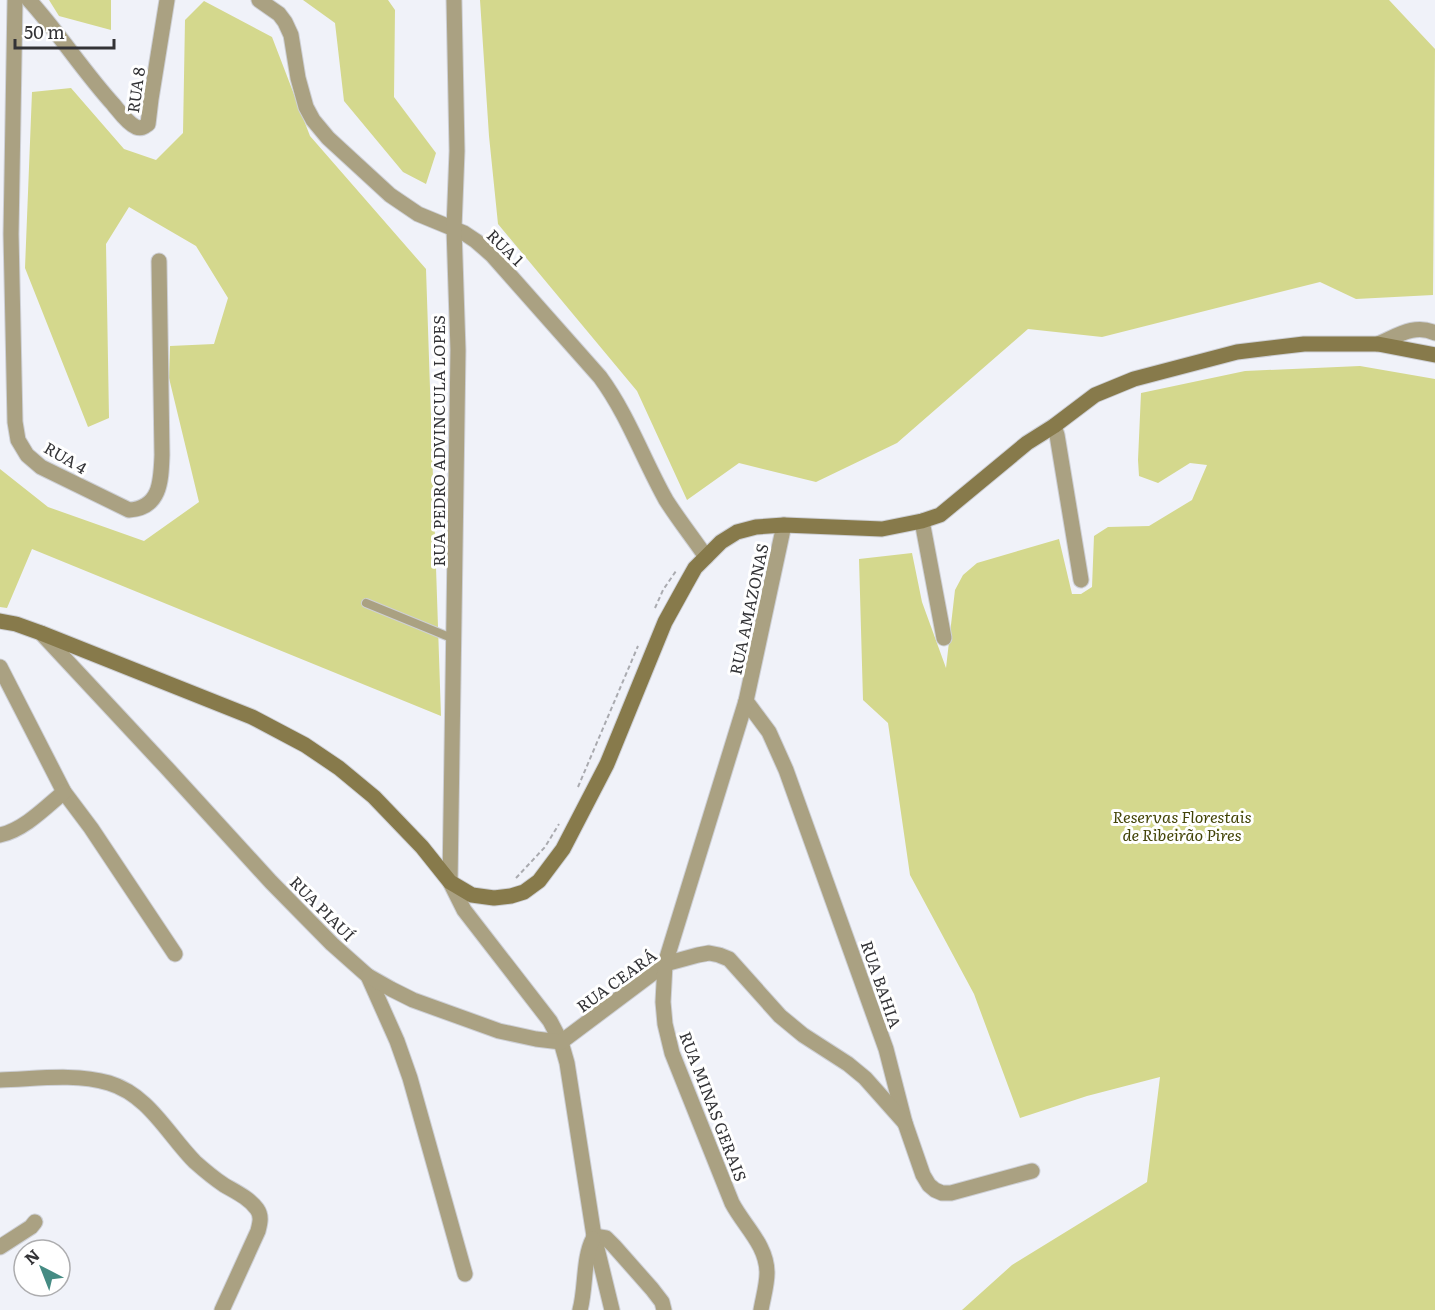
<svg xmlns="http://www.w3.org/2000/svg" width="1435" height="1310" viewBox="0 0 1435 1310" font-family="Literata,serif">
  <rect width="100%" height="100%" fill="#f0f2f9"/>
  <g fill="#d4d88d">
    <polygon points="49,0 111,0 111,30 59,16"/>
    <polygon points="303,0 388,0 395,10 394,97 436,153 426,184 403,172 344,101 335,23"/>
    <polygon points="480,0 1389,0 1435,49 1433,295 1356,299 1320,282 1102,337 1028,329 897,443 816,482 739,463 687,500 637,391 498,224 489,136"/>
    <polygon points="204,1 272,37 310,136 426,269 441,716 32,549 7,608 0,607 0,469 48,507 144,541 199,502 169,378 170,346 214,344 228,298 196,246 129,207 106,244 109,418 88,427 25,268 32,92 71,88 124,149 156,160 183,133 185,20"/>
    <polygon points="1360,366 1435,379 1435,1310 962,1310 1012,1265 1147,1182 1160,1077 1087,1096 1020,1118 974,994 910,875 888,723 863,700 859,559 912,553 922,602 946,668 955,590 963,575 977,563 1059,539 1072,594 1081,594 1092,587 1094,536 1108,527 1149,526 1192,500 1207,465 1190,463 1158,483 1139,476 1138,460 1141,393 1245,371"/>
  </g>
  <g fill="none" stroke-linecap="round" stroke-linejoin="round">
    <defs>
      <polyline id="service" points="366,603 454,639"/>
      <g id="minor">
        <path d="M15,0L11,234L15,422L18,440L27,455L41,467L129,510C161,508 161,480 162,455L159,261"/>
        <path d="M29,0C59,33 83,71 113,104C119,111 127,123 136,127C141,129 144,127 148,124L151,99L167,0"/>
        <path d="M259,0L279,14L285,22L291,35L298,78L306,107L313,120L328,138L390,195L418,214L464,233L476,241L492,255L600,377C628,415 643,459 666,500C678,519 693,538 706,557"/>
        <polyline points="454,0 457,151 454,228 458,350 450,882 464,910 550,1021 561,1042 567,1063 594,1236 612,1310"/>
        <path d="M1378,344C1397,336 1415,323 1435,333"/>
        <polyline points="1054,426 1057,435 1081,580"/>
        <polyline points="922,521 944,638"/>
        <polyline points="41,633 165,766 271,882 332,944 368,976 397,1041 410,1078 465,1274"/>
        <polyline points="0,667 64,792 91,828 175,954"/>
        <polyline points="746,701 769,732 786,770 886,1049 905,1123 923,1175 929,1185 935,1190 942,1193 951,1193 1032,1171"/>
        <path d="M0,835C24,830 46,807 64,792"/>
        <polyline points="368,976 391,989 413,1000 499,1031 536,1039 561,1042 665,964 698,955 709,953 719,955 729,959 780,1016 803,1035 848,1064 865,1078 905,1123"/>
        <path d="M0,1080C36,1079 74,1073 109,1083C149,1095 168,1135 195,1162C204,1170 215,1179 224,1185C236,1192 249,1198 257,1209C262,1216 260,1223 258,1231L222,1310"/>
        <polyline points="594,1236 606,1238 614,1246 652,1289 662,1302 664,1310"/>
        <polyline points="0,1247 31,1227 35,1222"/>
        <path d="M580,1310C586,1288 583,1258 593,1239"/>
        <path d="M761,1310C763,1298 767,1285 767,1273C767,1245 744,1226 732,1203L672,1053L665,1024L663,1002L665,964L746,701L784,525"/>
      </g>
      <polyline id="secondary" points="0,621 16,624 41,633 252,717 305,745 339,768 374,797 422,847 450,882 472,895 494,898 511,896 524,892 539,881 563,849 607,764 665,622 686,584 695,568 721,542 737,532 756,527 784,525 882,529 922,521 940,515 1027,443 1054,426 1095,395 1134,379 1237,352 1304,344 1378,344 1435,355"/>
    </defs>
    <use href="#service" stroke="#ced0d6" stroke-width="10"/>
    <use href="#minor" stroke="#ced0d6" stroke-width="17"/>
    <use href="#secondary" stroke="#ced0d6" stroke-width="17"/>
    <g stroke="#aaabb0" stroke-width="2" stroke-dasharray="4.5 3" stroke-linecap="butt">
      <polyline points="655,608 663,590 676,571"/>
      <polyline points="578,787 638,646"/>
      <polyline points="516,878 545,847 559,824"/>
    </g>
    <use href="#service" stroke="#aaa182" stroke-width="8"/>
    <use href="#minor" stroke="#aaa182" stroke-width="15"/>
    <use href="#secondary" stroke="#877a4b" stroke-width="15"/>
  </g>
  <g text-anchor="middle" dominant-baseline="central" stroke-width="6" stroke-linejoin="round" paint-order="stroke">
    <g font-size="16" fill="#333336" stroke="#fff">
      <text transform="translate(135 90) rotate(-82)">RUA 8</text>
      <text transform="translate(506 247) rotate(45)">RUA 1</text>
      <text transform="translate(438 441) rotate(-90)">RUA PEDRO ADVINCULA LOPES</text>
      <text transform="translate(66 457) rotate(30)">RUA 4</text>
      <text transform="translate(748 609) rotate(-78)">RUA AMAZONAS</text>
      <text transform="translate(323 908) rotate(45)">RUA PIAUÍ</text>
      <text transform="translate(616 980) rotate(-36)">RUA CEARÁ</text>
      <text transform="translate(882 984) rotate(71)">RUA BAHIA</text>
      <text transform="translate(714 1106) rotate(69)">RUA MINAS GERAIS</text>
    </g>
    <g font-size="16" font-style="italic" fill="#424306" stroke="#fff">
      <text x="1182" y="816">Reservas Florestais<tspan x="1182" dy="18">de Ribeirão Pires</tspan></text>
    </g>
  </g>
  <g transform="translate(42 1268) rotate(318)"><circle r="28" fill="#ffffff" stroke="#adadaf" stroke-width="1.5"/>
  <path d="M0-4.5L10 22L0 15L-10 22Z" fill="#458b83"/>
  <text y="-9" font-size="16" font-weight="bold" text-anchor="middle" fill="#333336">N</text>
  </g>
  <path d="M15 39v9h99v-9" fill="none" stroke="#333336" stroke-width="3"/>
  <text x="24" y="39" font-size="18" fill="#333336" stroke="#ffffff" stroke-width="4.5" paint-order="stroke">50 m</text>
</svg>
